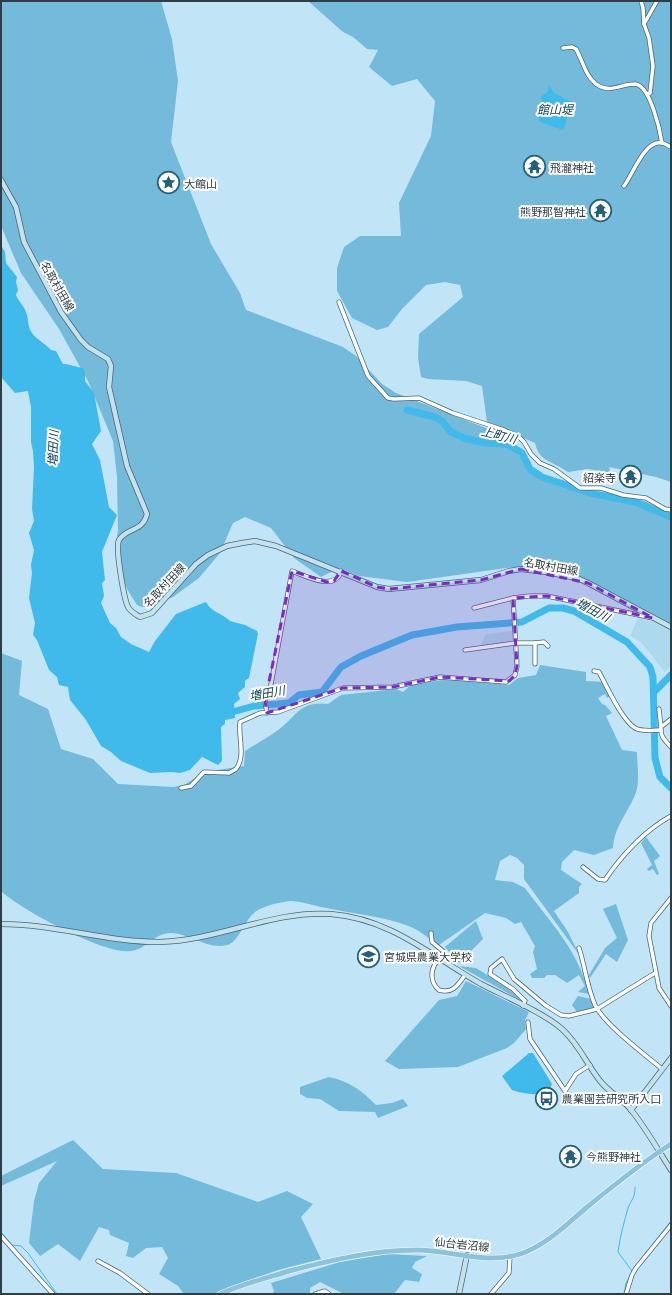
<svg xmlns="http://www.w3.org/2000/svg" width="672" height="1295" viewBox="0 0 672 1295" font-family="'Open Sans','Noto Sans JP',sans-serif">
  <rect width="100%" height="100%" fill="#c1e5f6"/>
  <g fill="#add9ed">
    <polygon points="638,618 656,622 671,630 671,666 665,672 641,642 630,636"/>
    <polygon points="512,631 513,642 480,646 486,634"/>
  </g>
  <g fill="#73badb">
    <polygon points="1,1 161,1 172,39 178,81 171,142 211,244 240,293 246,310 343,347 356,356 382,384 396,393 486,428 502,439 540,476 563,480 576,488 644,501 671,513 671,625 583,578 545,571 514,567 407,582 359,576 339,568 321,577 294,558 271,528 245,517 233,523 220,553 199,578 173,597 150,606 142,607 137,605 127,589 118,566 115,551 118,530 117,477 113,441 88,381 59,329 21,273 1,226"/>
    <path d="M308,1H671V482L656,477L609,467L611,473L588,469L568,472C553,461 539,462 535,443L487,422L482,386L466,381L428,379L421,377L418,358L419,334L463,297L460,285L445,282L426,285L402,309L388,327L377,330L352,318L337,291V268L344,247L360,236H401L399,203L431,136L435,101L417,79L392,86L369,67L378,50L367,49L353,37L343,32Z"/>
    <path d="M1,653L22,661L19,695L48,709L61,749L93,759L118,784L173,787L184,785L204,772L244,766L245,751C256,744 267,738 278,730C297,716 300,700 328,704L341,695L396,689L403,692L411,685L449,679L509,685L518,678L536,675L540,665L586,672V681L605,682L611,696L607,698L605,694L598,698L602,704L605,705L612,713L606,716L622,750L637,752C637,764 640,780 636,792C629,812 614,826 613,848L594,855L574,850L562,862L561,870L582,884L579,887V893L554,911L568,932L580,956L524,879V865L517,858L510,855L500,861L495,880L513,882L525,888C552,925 577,948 589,994L578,992L585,986L579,975L567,983L555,975H547L544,978H532L530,974L537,969L533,952L535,946L521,922L515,924L506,918L485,913L439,945C430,940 421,931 411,927C384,916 354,914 326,908C315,906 301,901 290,901C281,902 267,905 258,910C245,917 239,943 227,945C207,950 191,934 172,933C155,932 147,949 131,951C105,955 21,910 1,891Z"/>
    <polygon points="646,837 660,856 654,861 659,874 657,875 653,869 649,871 647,869 652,865 641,843"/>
    <polygon points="616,904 628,940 617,962 606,954 590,978 589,975 605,948 617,938 603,909"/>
    <polygon points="476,921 483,939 459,963 445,947"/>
    <polygon points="459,966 476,968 508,988 522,1001"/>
    <polygon points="466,981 529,1012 525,1020 526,1029 514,1043 507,1048 458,1067 399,1069 385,1061 439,1000 457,996"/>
    <polygon points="578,996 591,999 594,1006 592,1009 577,1012 572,1005"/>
    <path d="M329,1077C349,1081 361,1090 376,1105L392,1103L403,1099L408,1106L378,1118L375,1112L339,1111L320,1099L307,1098L300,1094V1087Z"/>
    <polygon points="73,1140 103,1169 176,1173 258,1202 287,1191 313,1204 301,1217 321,1259 278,1270 213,1294 184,1294 178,1286 159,1274 168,1258 162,1247 146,1248 133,1258 126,1256 129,1243 110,1235 109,1230 99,1227 80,1261 58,1244 40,1256 29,1243 34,1201 39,1183 57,1161 1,1186 1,1176"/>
    <polygon points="388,1254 427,1256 415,1262 412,1268 422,1274 419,1282 405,1280 394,1294 344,1294 320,1282 310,1288 310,1294 272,1294 274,1291 271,1283 340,1262"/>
  </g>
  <g fill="#3fbaea">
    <polygon points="549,85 554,93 572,102 564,128 562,130 540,122 539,120 541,97 548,91"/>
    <path d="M1,245L5,252L6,263L17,277L16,282L18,290L16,295C19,302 24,306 26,312C29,319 27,326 32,333C37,340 45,343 51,350L56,351L63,364C70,364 76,367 83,368L85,373V381L94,393L101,431L92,444L100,460L109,507L117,515L102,552L105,580L102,583L104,596L101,603L110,623L116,628L121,637L131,644L149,652L155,641L176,614L203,603L206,602C212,613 224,614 230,621L245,625L257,631L258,634L249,678L245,681V687L238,693L240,699L234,704L235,718L225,720V724L221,727L222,761L218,765L202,757L190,770L180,773L171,772L150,773L121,761L111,752L101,746L86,720L70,700L68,687L59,685L57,677L49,670L37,640L33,635L35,623L29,598L32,573L31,565L34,550L29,533L34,521L32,509L34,467L33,451L31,442V407L28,391L15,393L1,377Z"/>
    <path d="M529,1053H533L552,1084C547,1099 524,1094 512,1090L502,1076Z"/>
  </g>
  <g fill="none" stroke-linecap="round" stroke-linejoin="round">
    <g stroke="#3fbaea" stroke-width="1">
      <polyline points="1,1232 12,1245 21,1246 28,1253 57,1294"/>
      <polyline points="645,1254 671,1221"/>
      <path d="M632,1271L618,1252C620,1237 624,1222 628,1208C632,1198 635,1199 635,1187"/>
      <polyline points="624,1294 626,1283 634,1269"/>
    </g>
    <g stroke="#3fbaea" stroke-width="7">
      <polyline points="407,410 435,417 442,421 451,432 464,438 484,443 507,444 514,448 522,453 530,469 542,477 590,493 635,502 671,517"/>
      <polyline points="654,692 671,675"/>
      <polyline points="225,714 254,706 289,703 299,695 322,692 341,667 361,656 412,635 457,627 522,622 549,608 563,608 574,611 627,642 650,667 653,677 655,758 660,777 671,788"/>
    </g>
    <defs>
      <g id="street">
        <polyline points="641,1 643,8 644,24 649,38 653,66 650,93 647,94"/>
        <polyline points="644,24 657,1"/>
        <path d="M563,48L572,47L576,49C583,61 585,75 596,84C610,94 620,84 635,84C650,85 660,130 662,143"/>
        <path d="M624,186C633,174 645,139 662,143C665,143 668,146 671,147"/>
        <polyline points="339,302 368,376 388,398 394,399 419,398 453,413 504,430 519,437 524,442 531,454 540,463 554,469 580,488 601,488 623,495 646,498 665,509 671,510"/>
        <polyline points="474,608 513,598"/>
        <polyline points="535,643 544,642 548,646"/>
        <polyline points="465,650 516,643 535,643 535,664"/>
        <path d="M594,671L599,672C607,687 622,720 635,728C642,732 653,730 661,730"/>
        <polyline points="659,709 661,727"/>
        <path d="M267,713L265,701L271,684L292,571C305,576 336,592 341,571"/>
        <path d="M671,719L661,727C660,737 665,740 671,747"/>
        <path d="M181,788L191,786L204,772L229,773L236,769C246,756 238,738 240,722L260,713L278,712L343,688L393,687L440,677L506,682L515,675L517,666L513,598L529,596H547L653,618"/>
        <path d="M583,867L598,879L605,880C621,856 645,830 671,816"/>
        <polyline points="671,898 651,923 649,936 659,988 671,1006"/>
        <polyline points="431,933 432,942 444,952 443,953"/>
        <path d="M579,948C585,966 587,987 595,1005C605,1025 643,1053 662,1069"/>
        <path d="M435,964C430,973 431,983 439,990C453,994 458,985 465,975"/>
        <polyline points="523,1006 525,1001 513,989 490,974 491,968 502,959 514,979 545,1005 561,1015 569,1016 597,1009 655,973"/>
        <polyline points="528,1022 530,1039 565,1091 576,1074 590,1065"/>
        <polyline points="1,1236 53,1294"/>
        <polyline points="98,1261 120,1273 148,1294"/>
        <polyline points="315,1294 325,1291 329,1294"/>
        <polyline points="491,1294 509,1273 510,1256"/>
        <polyline points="626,1294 632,1275 636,1268 671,1225"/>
      </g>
      <g id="secondary">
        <path d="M1,180L16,207L24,242L61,312L81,340L88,347L108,359L111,366L109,387L127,466L147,514C142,533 127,527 119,540C115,547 124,599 128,607C131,612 135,614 140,617L152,613L196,564L208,555L227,546L242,543L255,541L276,546L377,587L389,589L481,580L509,571L521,569L546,572L577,578L588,583L671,627"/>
        <path d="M1,924C54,924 106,942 159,942C218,941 272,910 331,914C392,919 431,956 481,984C504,996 544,1013 562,1029C579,1044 587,1065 601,1082C610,1093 624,1100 632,1111C647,1130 658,1150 671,1170"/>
        <polyline points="631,1110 671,1058"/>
        <polyline points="459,1294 467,1255"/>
      </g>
      <path id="primary" d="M220,1294C242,1284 266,1278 289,1271C332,1260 373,1250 417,1250C450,1250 487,1265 520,1254C545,1246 566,1225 586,1208C614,1185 641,1163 671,1144"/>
    </defs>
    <use href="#street" stroke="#476877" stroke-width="5"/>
    <use href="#secondary" stroke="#476877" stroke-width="6"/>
    <use href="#primary" stroke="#fff" stroke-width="6"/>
    <use href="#street" stroke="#fff" stroke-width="3.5"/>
    <use href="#secondary" stroke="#c5e1ec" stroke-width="4.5"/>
    <use href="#primary" stroke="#8cc3da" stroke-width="5"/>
    <defs>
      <polyline id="street-bridge" points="435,964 443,953"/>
    </defs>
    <use href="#street-bridge" stroke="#476877" stroke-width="5" stroke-linecap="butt"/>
    <use href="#street-bridge" stroke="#fff" stroke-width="3.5"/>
  </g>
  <path fill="#7b2cbf" fill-opacity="0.2" stroke="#7b2cbf" stroke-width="3" stroke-dasharray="8 5" stroke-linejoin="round" d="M521,569L588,583L653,618L547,596L513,598L517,666L515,675L509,681L440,677L393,687L343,688L267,713L265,701L292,571L327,582L334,581L341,571L377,587L389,589L481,580Z"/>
  <defs>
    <symbol id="temple-ring" viewBox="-11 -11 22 22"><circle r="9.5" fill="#fff" stroke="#256078" stroke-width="1.5"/><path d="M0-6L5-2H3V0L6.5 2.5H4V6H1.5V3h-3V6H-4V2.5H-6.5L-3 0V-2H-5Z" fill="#256078"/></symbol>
    <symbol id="sight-ring" viewBox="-11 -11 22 22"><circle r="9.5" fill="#fff" stroke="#256078" stroke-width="1.5"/><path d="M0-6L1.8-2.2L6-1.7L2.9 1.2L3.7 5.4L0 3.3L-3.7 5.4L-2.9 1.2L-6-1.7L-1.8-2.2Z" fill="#256078"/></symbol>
    <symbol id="university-ring" viewBox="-11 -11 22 22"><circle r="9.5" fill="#fff" stroke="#256078" stroke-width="1.5"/><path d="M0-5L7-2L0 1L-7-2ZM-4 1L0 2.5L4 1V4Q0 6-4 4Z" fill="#256078"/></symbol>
    <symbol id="bus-ring" viewBox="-11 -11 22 22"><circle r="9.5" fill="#fff" stroke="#256078" stroke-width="1.5"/><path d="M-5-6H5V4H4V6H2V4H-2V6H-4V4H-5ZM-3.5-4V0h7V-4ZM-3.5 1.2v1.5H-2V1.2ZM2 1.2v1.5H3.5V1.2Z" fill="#256078"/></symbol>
  </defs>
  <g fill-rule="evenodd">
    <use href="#temple-ring" x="522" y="154" width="25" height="25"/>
    <use href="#sight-ring" x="156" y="170" width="25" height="25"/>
    <use href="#temple-ring" x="588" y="198" width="25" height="25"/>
    <use href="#temple-ring" x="618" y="464" width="25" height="25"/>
    <use href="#university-ring" x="356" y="944" width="25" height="25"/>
    <use href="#bus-ring" x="534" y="1086" width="25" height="25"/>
    <use href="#temple-ring" x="558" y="1144" width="25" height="25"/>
  </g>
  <g text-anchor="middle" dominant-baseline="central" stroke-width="4" stroke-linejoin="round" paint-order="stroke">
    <g font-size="11" fill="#2f3d44" stroke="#fff" text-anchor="start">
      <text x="550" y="167">飛瀧神社</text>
      <text x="184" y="183">大館山</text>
      <text x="586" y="211" text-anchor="end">熊野那智神社</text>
      <text x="616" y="477" text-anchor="end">紹楽寺</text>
      <text x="384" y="956">宮城県農業大学校</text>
      <text x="562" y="1098">農業園芸研究所入口</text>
      <text x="586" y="1156">今熊野神社</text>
    </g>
    <g font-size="11" fill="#2f3d44" stroke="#fff">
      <text transform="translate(58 286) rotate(60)">名取村田線</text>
      <text transform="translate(551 566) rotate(10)">名取村田線</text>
      <text transform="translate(164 585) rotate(-47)">名取村田線</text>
      <text transform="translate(462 1244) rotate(6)">仙台岩沼線</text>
    </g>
    <g font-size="12" font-style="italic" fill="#0f4357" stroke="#fff">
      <text x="555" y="109">館山堤</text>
      <text transform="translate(499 435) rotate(14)">上町川</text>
      <text transform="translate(53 448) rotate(-88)">増田川</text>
      <text transform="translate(593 610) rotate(28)">増田川</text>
      <text transform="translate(267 693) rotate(-10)">増田川</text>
    </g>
  </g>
  <rect width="672" height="1295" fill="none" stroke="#2f3d44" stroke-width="4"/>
</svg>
